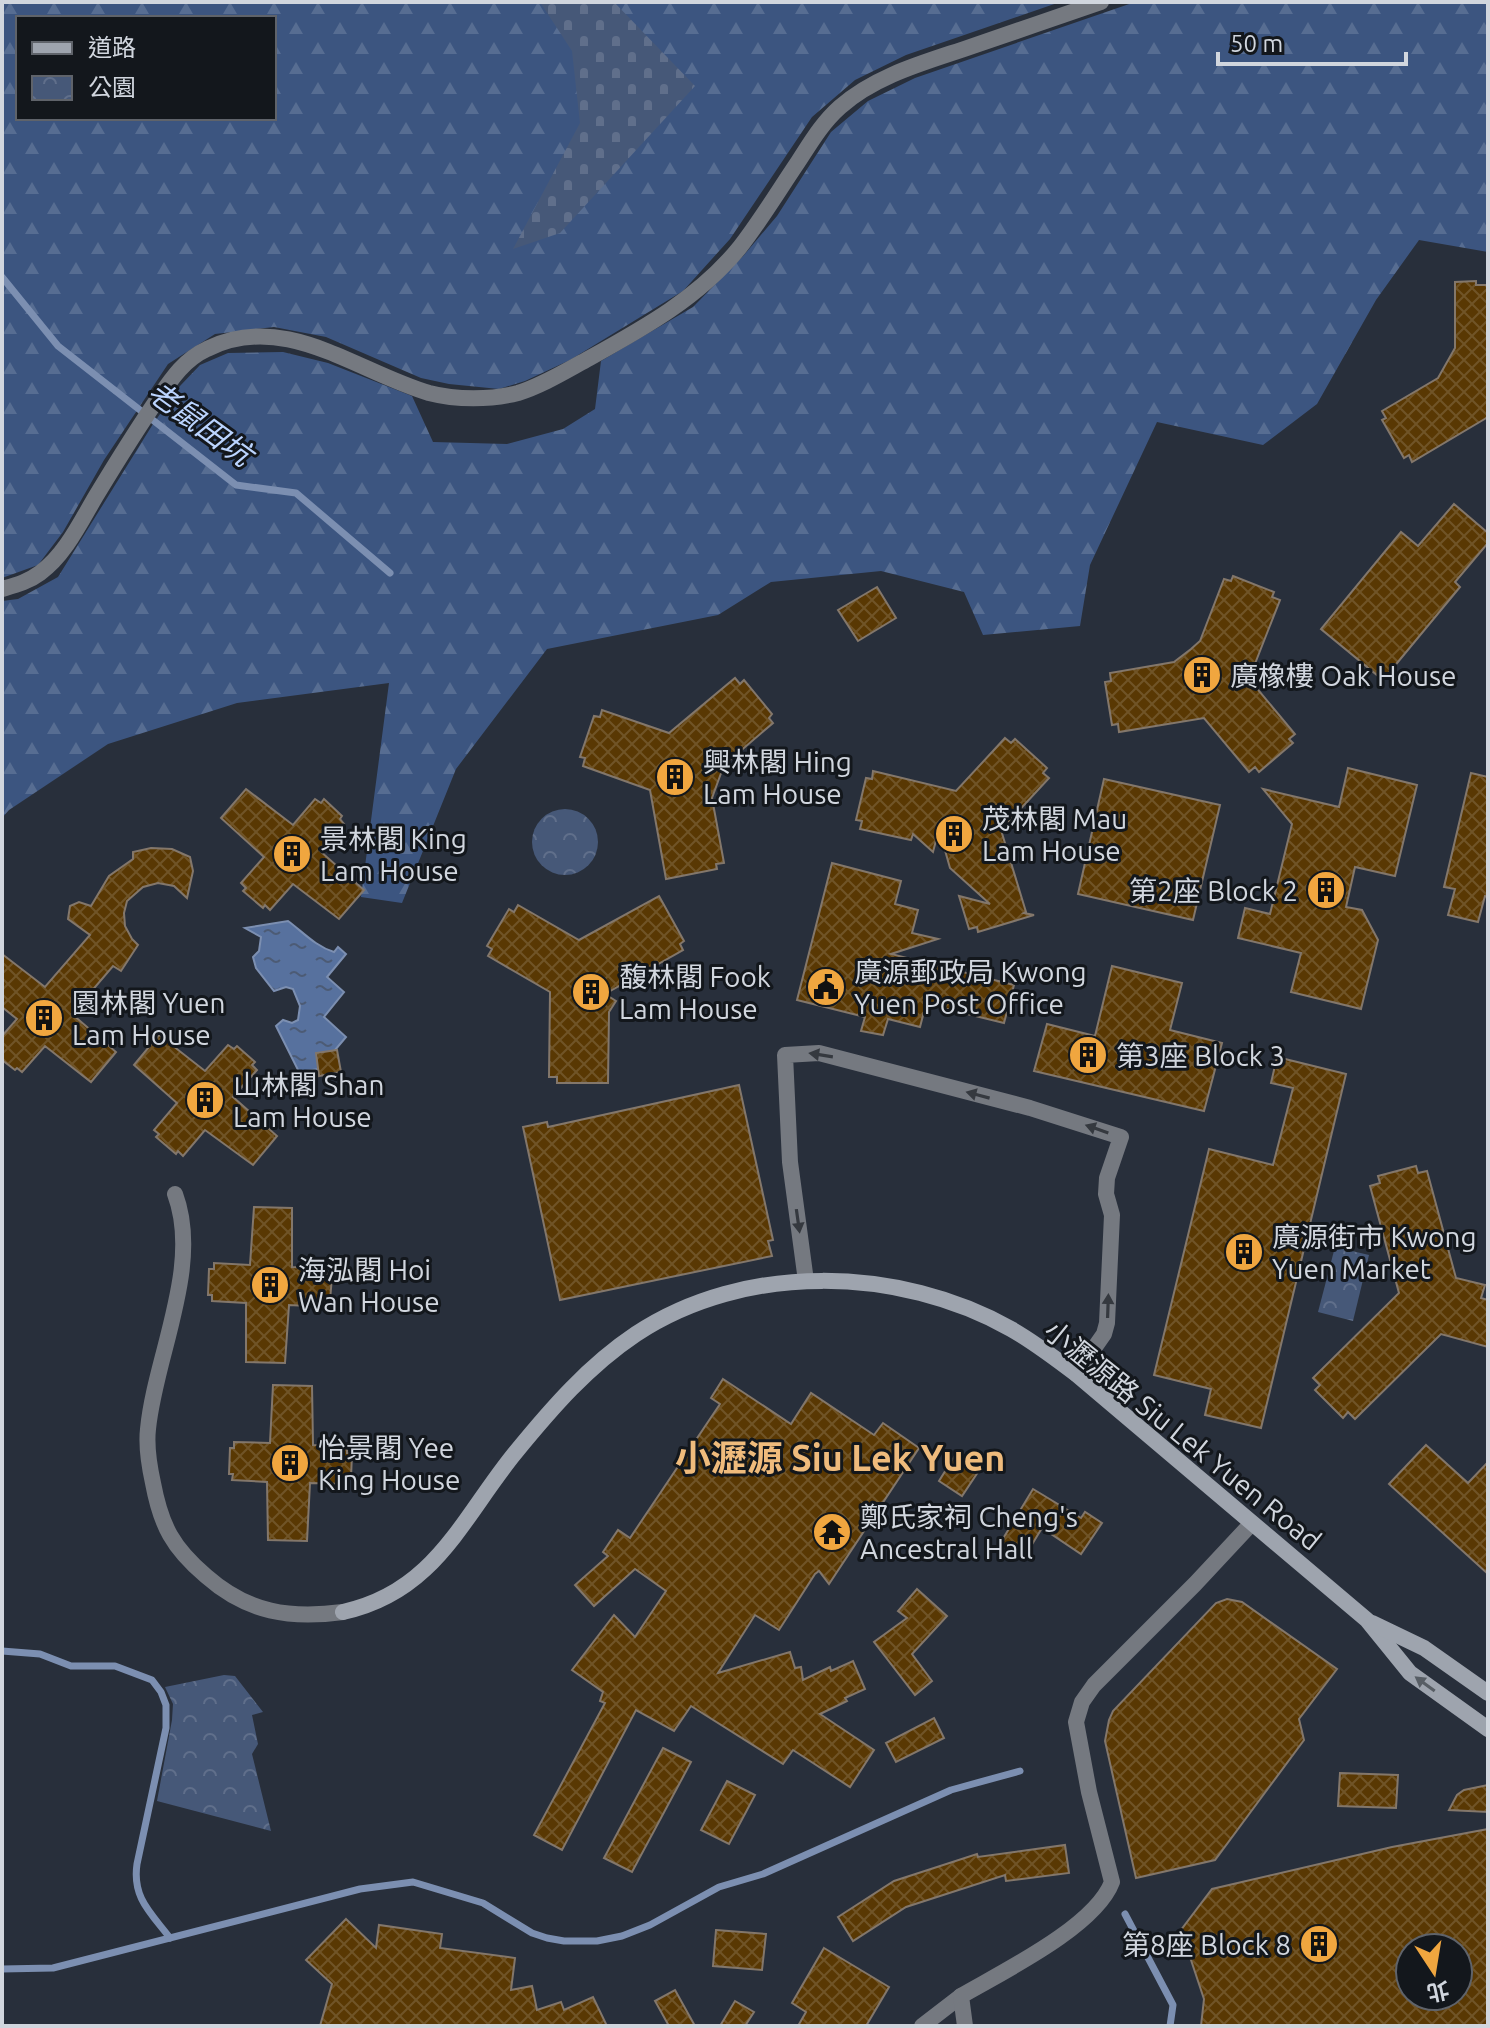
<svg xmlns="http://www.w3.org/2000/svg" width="1490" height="2028" viewBox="0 0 1490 2028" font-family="Ubuntu,'Noto Sans TC',sans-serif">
  <defs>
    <pattern id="forest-firs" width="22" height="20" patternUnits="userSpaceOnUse" patternTransform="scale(2)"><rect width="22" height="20" fill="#3c5580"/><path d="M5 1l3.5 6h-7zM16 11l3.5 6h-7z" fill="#576d92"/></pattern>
    <pattern id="cemetery-stones" width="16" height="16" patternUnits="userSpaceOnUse" patternTransform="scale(2)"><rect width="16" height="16" fill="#465878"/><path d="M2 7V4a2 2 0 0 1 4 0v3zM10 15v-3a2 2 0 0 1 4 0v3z" fill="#606f8b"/></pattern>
    <pattern id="park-crowns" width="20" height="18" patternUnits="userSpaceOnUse" patternTransform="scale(2)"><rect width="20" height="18" fill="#465878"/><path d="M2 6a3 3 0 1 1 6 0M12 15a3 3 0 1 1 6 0" fill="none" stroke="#606f8b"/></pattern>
    <pattern id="water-ripples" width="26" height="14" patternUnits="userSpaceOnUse" patternTransform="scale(2)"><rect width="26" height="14" fill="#57719e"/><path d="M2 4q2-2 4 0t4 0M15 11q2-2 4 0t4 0" fill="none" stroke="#4c5b75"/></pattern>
    <pattern id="building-cross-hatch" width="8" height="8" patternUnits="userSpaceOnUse" patternTransform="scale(2)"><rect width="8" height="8" fill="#593803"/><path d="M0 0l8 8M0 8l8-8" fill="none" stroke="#705427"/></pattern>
  </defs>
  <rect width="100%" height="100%" fill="#282f3b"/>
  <g fill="url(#forest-firs)" fill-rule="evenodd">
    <path d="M2,2H1060L906,55L855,80L812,117L730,239L683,291L570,360L525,381L499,389L449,384L421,378L326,337L274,327L215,334L168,364L104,460L63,532L38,565L2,578ZM18,18H274V118H18Z"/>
    <polygon points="1135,2 1488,2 1488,252 1419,240 1376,300 1317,404 1263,445 1157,422 1090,565 1080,626 983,635 964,592 881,571 771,582 718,615 547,649 456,769 402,903 361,897 389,683 237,703 108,744 9,810 2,818 2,601 18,599 58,577 153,424 180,386 200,365 228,353 283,352 328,363 412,396 433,442 507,444 563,429 595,409 601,361 693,307 744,255 777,216 831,132 868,101 915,78"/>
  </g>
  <polygon fill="url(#cemetery-stones)" points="540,2 614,2 695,86 560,233 513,249 580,123 572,51"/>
  <g fill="url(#park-crowns)">
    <circle cx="565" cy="842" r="33"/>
    <polygon points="1335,1247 1369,1255 1353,1321 1318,1312"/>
    <polygon points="224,1675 235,1676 263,1712 252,1715 258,1744 252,1754 271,1831 157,1801 172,1720 173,1704 165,1687"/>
  </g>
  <path fill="url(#water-ripples)" stroke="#7c8fb1" stroke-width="2" d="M288,921C303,932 315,946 334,952L338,947L346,954L327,977L344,992L324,1017L346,1037L319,1069L299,1072L276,1026L283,1020L292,1023L298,1020L300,1006L293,989L286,987L274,991L256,968L253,957L259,951L261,937L245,928Z"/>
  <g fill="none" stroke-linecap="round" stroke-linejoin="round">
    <g stroke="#7c8fb1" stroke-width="7">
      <polyline points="2,277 58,346 236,485 296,493 390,573"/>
      <path d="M2,1651L40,1654L71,1666H115L152,1680L161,1692L166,1705V1728L137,1864C132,1898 151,1913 170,1938"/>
      <polyline points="1125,1914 1173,2005 1170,2026"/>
      <polyline points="2,1969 53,1968 360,1889 413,1882 483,1903 532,1933 547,1938 564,1941 597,1941 622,1936 650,1925 719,1887 763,1874 951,1790 1020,1771"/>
    </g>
  </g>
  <g fill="url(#building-cross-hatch)" stroke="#83776b" stroke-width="2" fill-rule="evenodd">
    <polygon points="1476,281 1476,285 1488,285 1488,417 1412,462 1409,455 1404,458 1382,420 1386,418 1382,411 1438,378 1455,348 1455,282"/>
    <polygon points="1454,504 1488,533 1488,543 1455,582 1460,587 1383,680 1321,629 1401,532 1418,546"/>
    <polygon points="1233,576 1274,592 1272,597 1280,600 1249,679 1295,734 1289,739 1293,743 1259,772 1255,767 1249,772 1204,718 1119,732 1118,724 1112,725 1105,682 1111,681 1110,673 1174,662 1191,649 1200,641 1224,579 1231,581"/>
    <polygon points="877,587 896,618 858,641 838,610"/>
    <polygon points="735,678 740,684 744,680 772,714 769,718 773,723 724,765 712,798 724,863 716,864 717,869 666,879 650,790 583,766 585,758 580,757 594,716 600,717 602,710 669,733"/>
    <polygon points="1005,738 1011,743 1015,739 1047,768 1043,773 1049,778 1001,830 1026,912 1024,913 1034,915 978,932 977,927 969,929 959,896 990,904 950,868 939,829 933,852 913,834 911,840 860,829 862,821 856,820 866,778 872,779 873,771 956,791"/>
    <polygon points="1348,768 1417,785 1395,876 1355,867 1346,907 1362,910 1378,940 1361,1009 1291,992 1301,953 1238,938 1245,908 1270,914 1292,824 1263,789 1339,807"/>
    <polygon points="1471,773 1488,777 1488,897 1485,896 1478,922 1448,915 1455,889 1444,887"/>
    <polygon points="1104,779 1220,805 1193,920 1078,894"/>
    <polygon points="246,789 293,825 315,799 321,803 324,799 342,816 340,819 344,824 320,851 364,890 339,919 293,884 270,910 265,905 263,908 243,891 246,888 241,883 264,857 221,818"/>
    <polygon points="151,848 172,849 190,857 193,871 187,898 174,886 158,883 143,887 127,901 124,913 125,926 132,939 138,945 121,971 113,966 72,1014 116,1052 91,1082 45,1046 22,1072 17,1068 15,1070 2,1060 2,1036 17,1019 2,1007 2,954 45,987 90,935 68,919 70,906 79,902 91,906 109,876 133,859 133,852"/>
    <polygon points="832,863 901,881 895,904 918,910 912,933 938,939 891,954 1014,985 1004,1023 926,1004 920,1027 888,1019 883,1035 861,1031 865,1017 797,1000"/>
    <polygon points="659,896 684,941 680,944 683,950 605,994 616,1001 609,1012 608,1083 557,1083 557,1077 549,1077 550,992 488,956 492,949 487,946 509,909 514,912 518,905 579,940"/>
    <polygon points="1112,966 1182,983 1170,1030 1222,1043 1204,1111 1034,1071 1047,1024 1095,1036"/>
    <polygon points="159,1035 205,1071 228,1045 234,1049 237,1046 255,1062 252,1065 257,1070 233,1097 277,1136 253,1165 205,1130 183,1156 178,1151 176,1154 156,1137 159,1134 154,1130 177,1103 134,1065"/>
    <polygon points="337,1050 341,1072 319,1076 316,1053"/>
    <polygon points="1277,1057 1346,1074 1261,1428 1205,1415 1211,1389 1154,1375 1209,1149 1273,1165 1293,1088 1271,1083"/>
    <polygon points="739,1085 773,1240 768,1241 772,1256 560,1300 523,1127 547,1122 548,1127"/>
    <polygon points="1416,1166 1418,1173 1427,1171 1456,1278 1485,1285 1481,1298 1488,1300 1488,1347 1441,1334 1355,1419 1348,1412 1343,1418 1315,1390 1320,1385 1313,1378 1399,1293 1370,1186 1380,1183 1378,1176"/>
    <polygon points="254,1207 292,1208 292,1267 327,1269 327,1276 332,1276 330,1301 326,1300 325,1307 289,1305 285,1363 246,1362 246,1303 212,1301 212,1295 208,1295 209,1269 214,1269 214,1263 250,1265"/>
    <polygon points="723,1379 791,1424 811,1393 874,1435 883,1423 919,1448 829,1584 819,1571 815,1574 779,1630 755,1615 718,1673 790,1652 795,1668 801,1667 803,1680 830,1667 831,1671 853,1661 865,1689 845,1698 847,1701 820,1714 874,1750 850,1787 793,1750 783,1764 691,1706 674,1731 636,1710 562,1850 534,1835 605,1703 600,1701 603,1692 572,1670 614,1615 635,1637 666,1591 635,1569 594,1606 575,1585 608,1556 603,1552 618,1530 630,1538 720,1404 711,1398"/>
    <polygon points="273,1385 312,1386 313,1445 347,1446 347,1453 352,1453 351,1478 347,1477 347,1484 310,1483 307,1541 268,1540 267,1482 232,1480 233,1474 229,1474 230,1448 234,1448 234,1442 270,1443"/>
    <polygon points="1426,1445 1468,1483 1488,1462 1488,1574 1389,1484"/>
    <polygon points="956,1454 980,1469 962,1496 939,1481"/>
    <polygon points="1033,1489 1081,1518 1085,1512 1102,1523 1081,1554 1042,1528 1025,1556 1001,1542"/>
    <polygon points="917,1589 947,1616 912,1654 932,1681 915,1695 874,1642 907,1618 898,1611"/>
    <polygon points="1227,1599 1242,1602 1337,1669 1299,1719 1304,1740 1215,1860 1136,1878 1105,1741 1109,1720 1113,1711 1216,1603"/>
    <polygon points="934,1718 944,1738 896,1762 886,1743"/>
    <polygon points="663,1748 691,1762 632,1872 604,1858"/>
    <polygon points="1340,1773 1398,1775 1396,1808 1338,1806"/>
    <polygon points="727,1781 755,1795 729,1844 701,1830"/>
    <polygon points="1488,1785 1488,1812 1449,1810 1457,1795 1464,1790"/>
    <path d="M1488,1829V2026H1201L1204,1999L1181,1930L1212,1889L1392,1847ZM1410,1948H1458V1996H1410Z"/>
    <polygon points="1065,1845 1069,1873 1006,1881 1005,1875 906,1907 853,1941 838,1917 894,1881 977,1854 978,1857"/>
    <polygon points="346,1919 376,1948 379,1925 442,1934 440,1948 515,1958 511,1990 532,1986 537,2010 561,2002 564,2010 593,1997 607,2026 320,2026 332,1984 306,1960"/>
    <polygon points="716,1930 766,1934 762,1970 713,1966"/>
    <polygon points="824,1948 889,1987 866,2026 798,2026 806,2012 792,2003"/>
    <polygon points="675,1990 695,2026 669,2026 655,2001"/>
    <polygon points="735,2001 754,2012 745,2026 720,2026"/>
  </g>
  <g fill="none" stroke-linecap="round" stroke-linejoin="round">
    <g stroke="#757980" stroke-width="16">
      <path d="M2,589C16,585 28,582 40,573C65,555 80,523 96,496C116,463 137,429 159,397C172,378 185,359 207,349C284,310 357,372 429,393C456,400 491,400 518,393C541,386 564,372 586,360C642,329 699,298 740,247C761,220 779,190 798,162C811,142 822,123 840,107C876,75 926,62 970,47C1014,32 1057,17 1101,2"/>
      <path d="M175,1194C202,1266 155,1356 148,1429C146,1447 149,1465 153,1483C161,1526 173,1548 206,1576C248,1613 290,1619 343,1612"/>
      <polyline points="806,1281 790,1162 785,1055 819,1053 1030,1108 1121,1137 1107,1178 1106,1194 1112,1215 1107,1323 1104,1334 1076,1374"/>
      <polyline points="922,2026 961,1996"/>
      <path d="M965,2026L961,1996C1002,1972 1095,1927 1112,1882L1089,1792L1076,1722L1082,1702L1094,1685L1195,1584L1251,1524"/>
    </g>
    <g stroke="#9ea4ae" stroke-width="16">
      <path d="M343,1612C435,1592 462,1518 515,1453C551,1409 588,1366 636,1334C745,1262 899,1266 1011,1329C1034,1342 1055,1358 1076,1374L1367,1620L1410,1673L1488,1729"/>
      <polyline points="1372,1623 1424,1648 1488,1693"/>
    </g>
  </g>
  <defs><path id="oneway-solid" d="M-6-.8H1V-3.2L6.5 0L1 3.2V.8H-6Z" transform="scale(2)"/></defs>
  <g fill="#35393f">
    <use href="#oneway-solid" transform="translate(821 1055) rotate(-171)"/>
    <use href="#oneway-solid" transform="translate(978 1095) rotate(-165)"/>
    <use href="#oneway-solid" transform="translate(1097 1129) rotate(-161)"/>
    <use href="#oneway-solid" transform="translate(798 1221) rotate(82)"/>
    <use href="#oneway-solid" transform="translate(1108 1306) rotate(-88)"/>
  </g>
  <use fill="#585e65" href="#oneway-solid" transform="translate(1425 1684) rotate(-144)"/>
  <defs>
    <symbol id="building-disc" viewBox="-11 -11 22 22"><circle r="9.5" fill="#f0a63f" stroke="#13171c"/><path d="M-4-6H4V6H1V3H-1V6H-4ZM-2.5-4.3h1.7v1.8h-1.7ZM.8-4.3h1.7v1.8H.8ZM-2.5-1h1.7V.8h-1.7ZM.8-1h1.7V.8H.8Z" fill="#111"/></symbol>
    <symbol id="civic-disc" viewBox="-11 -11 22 22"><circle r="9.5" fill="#f0a63f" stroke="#13171c"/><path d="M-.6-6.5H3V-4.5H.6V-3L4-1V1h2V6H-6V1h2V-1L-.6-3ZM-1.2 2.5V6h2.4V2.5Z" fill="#111"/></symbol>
    <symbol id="temple-disc" viewBox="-11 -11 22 22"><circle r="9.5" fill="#f0a63f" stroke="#13171c"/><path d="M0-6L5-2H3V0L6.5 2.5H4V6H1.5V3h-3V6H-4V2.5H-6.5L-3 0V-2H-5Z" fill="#111"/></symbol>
  </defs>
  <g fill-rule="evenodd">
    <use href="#building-disc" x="1180" y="653" width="44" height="44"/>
    <use href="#building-disc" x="653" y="755" width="44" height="44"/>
    <use href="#building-disc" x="932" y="812" width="44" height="44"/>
    <use href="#building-disc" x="270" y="832" width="44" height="44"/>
    <use href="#building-disc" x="1304" y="868" width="44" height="44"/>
    <use href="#civic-disc" x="804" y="965" width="44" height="44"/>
    <use href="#building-disc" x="569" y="970" width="44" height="44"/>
    <use href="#building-disc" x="22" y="996" width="44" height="44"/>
    <use href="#building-disc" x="1066" y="1033" width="44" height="44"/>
    <use href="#building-disc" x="183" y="1078" width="44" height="44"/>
    <use href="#building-disc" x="1222" y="1230" width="44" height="44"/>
    <use href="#building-disc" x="248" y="1263" width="44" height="44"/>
    <use href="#building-disc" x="268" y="1441" width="44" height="44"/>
    <use href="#temple-disc" x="810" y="1510" width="44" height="44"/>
    <use href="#building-disc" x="1297" y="1922" width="44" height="44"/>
  </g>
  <g text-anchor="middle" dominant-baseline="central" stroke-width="6" stroke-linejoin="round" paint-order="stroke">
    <g font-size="28" fill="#d1d6de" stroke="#13171c" text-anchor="start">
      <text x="1230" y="675">廣橡樓 Oak House</text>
      <text x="703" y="761">興林閣 Hing<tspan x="703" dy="32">Lam House</tspan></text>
      <text x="982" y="818">茂林閣 Mau<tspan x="982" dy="32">Lam House</tspan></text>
      <text x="320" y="838">景林閣 King<tspan x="320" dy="32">Lam House</tspan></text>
      <text x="1298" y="890" text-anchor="end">第2座 Block 2</text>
      <text x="854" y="971">廣源郵政局 Kwong<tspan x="854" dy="32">Yuen Post Office</tspan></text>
      <text x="619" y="976">馥林閣 Fook<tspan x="619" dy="32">Lam House</tspan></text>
      <text x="72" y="1002">園林閣 Yuen<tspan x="72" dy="32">Lam House</tspan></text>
      <text x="1116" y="1055">第3座 Block 3</text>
      <text x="233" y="1084">山林閣 Shan<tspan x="233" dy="32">Lam House</tspan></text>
      <text x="1272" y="1236">廣源街市 Kwong<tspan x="1272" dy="32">Yuen Market</tspan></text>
      <text x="298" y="1269">海泓閣 Hoi<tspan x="298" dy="32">Wan House</tspan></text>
      <text x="318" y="1447">怡景閣 Yee<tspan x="318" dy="32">King House</tspan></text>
      <text x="860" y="1516">鄭氏家祠 Cheng's<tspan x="860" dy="32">Ancestral Hall</tspan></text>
      <text x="1291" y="1944" text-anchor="end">第8座 Block 8</text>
    </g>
    <g font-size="28" fill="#d1d6de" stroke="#13171c">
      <text transform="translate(1183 1435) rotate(39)">小瀝源路 Siu Lek Yuen Road</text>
    </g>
    <g font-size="30" font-style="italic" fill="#bbd4fe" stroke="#13171c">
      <text transform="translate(200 423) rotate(36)">老鼠田坑</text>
    </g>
    <g font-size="36" font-weight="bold" fill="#efbb7c" stroke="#13171c">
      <text x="840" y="1457">小瀝源 Siu Lek Yuen</text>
    </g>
  </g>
  <rect width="1490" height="2028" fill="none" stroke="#d1d6de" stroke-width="8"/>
  <rect x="16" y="16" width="260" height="104" fill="#13171c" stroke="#5f636a" stroke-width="2"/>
  <rect x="32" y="42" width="40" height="12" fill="#9ea4ae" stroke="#5f636a" stroke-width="2"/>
  <text x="88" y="56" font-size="24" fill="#d1d6de">道路</text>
  <rect x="32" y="76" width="40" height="24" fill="url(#park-crowns)" stroke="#5f636a" stroke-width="2"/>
  <text x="88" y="96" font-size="24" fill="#d1d6de">公園</text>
  <g transform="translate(1434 1972) rotate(168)"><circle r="38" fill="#13171c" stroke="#5f636a" stroke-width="2"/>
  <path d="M0-6L14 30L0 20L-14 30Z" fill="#f0a63f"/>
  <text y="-12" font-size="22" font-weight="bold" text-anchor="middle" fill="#d1d6de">北</text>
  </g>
  <path d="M1218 52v12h188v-12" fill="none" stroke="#d1d6de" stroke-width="4"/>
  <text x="1230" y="52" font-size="24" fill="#d1d6de" stroke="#13171c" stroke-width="6" paint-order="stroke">50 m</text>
</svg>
